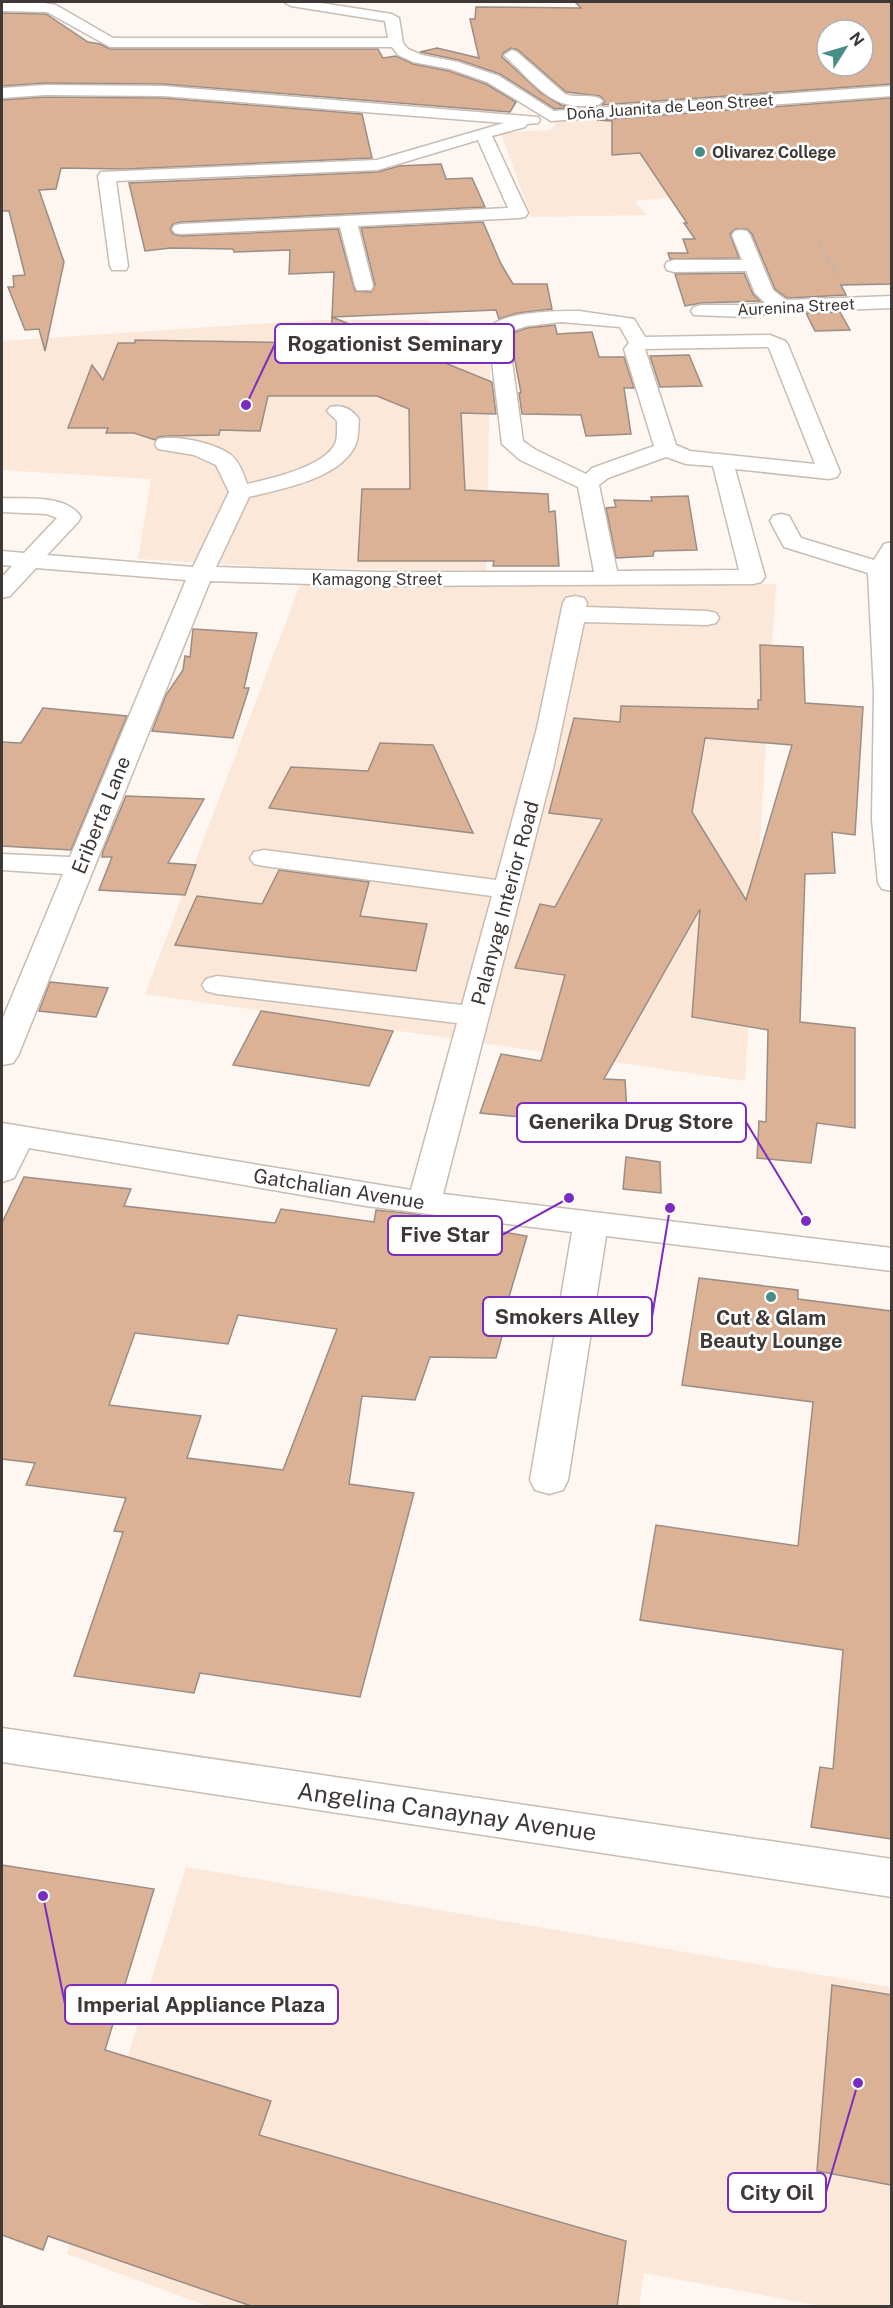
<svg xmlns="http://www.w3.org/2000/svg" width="893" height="2308" viewBox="0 0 893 2308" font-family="'Public Sans',sans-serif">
  <rect width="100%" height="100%" fill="#fef6f0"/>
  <g fill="#fbe8d9">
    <polygon points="891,94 891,176 635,201 646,215 531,217 501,133 550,130 556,124 556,117"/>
    <polygon points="316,320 424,320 491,332 486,570 289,568 138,559 151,479 2,470 2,341"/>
    <polygon points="776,584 745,1081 145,994 300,585"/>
    <polygon points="186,1867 891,1987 891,2306 821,2306 644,2273 639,2306 207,2306 67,2254"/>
  </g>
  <g fill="#dcb297" stroke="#9a8d85" stroke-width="1.5" fill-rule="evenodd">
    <path d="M575,2H891V84L602,105L605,101L600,96L566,92L518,50L511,48L503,53L502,57L541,93L561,105L572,107L555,109L500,74L459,60L420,52L437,48L479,58L470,19H475L476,7L581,8ZM827,30H863V66H827Z"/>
    <polygon points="2,13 46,14 88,42 100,44 110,49 378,49 383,58 396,56 413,64 449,71 486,84 516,102 510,112 163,84 45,83 2,86"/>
    <polygon points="45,97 163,98 362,114 372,158 125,169 61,168 56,189 39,190 64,262 45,351 39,329 25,330 8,287 14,287 13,276 25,275 9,211 2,211 2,100"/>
    <polygon points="891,98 891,284 841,285 846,295 787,298 775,289 752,234 747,229 735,229 730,234 739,258 670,259 668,253 688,253 683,239 695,239 684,223 687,223 640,153 612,155 612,121 597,120"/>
    <polygon points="441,164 446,179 472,178 485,207 181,222 173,224 170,229 173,234 181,236 338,229 355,291 371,292 375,285 361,228 483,222 501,264 513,284 547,284 552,309 517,313 499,319 496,310 332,317 334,272 289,274 290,250 234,252 233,249 171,248 145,251 129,183 378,172 399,166"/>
    <polygon points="744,273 753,294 760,301 701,303 685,306 675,274"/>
    <polygon points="840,312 850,330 815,331 806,313"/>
    <polygon points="332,317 492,382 496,414 461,413 465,490 548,494 549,512 555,511 559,566 493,566 494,561 358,561 362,489 410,489 409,409 377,396 268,396 260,431 220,430 219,435 166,436 158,437 155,440 134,433 106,433 108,428 68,428 92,365 103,380 118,343 135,343 135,340 310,343 310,338 331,338"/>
    <polygon points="555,325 557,334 592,332 599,357 624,357 634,388 624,388 631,434 586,436 581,415 522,414 519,393 521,393 510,334 527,328"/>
    <polygon points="689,355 702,386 660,387 650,356"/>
    <polygon points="688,496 697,550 654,551 653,556 616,558 606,508 616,507 614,500 652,501 651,497"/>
    <polygon points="193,629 257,633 244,688 249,688 233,738 152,731 166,695 183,670 185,656 190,657"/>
    <path d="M760,645L803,647L805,703L863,707L855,835L832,832L835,873L805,874L800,1022L855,1028V1128L817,1123L811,1163L757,1158L759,1121L766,1122L768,1030L692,1017L700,909L604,1079L625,1080L628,1128L480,1113L501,1054L541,1061L565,975L515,968L540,904L555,907L602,819L549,813L574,718L620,722L621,706L758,709V700H761ZM705,738L792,745L746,900L692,812Z"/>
    <polygon points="43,708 127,716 71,850 2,846 2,742 21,743"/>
    <polygon points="380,743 433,745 473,833 269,808 291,767 368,771"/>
    <polygon points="126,796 204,799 168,863 196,865 185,895 99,890 112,857 102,857 103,851"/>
    <polygon points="279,870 369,882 360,916 427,924 416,971 175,945 197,896 262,904"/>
    <polygon points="50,982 108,988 96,1017 39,1011"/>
    <polygon points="261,1011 393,1031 369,1086 233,1065"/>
    <polygon points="626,1157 660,1162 661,1193 623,1189"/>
    <path d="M24,1177L131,1189L124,1206L275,1223L281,1209L374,1222L376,1210L415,1214L421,1215L420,1218L527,1236L506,1307L510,1308L496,1358L430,1357L415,1400L362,1396L349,1484L414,1493L360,1697L200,1673L194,1693L74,1676L123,1532L114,1531L126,1498L26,1485L35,1463L2,1459V1223ZM238,1315L337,1329L283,1470L187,1458L201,1416L109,1405L135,1333L228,1344Z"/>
    <polygon points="699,1278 798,1290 798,1299 891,1311 891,1839 811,1827 820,1767 833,1769 843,1650 640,1620 656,1525 798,1546 813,1402 682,1385"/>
    <polygon points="2,1865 154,1889 105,2050 271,2101 259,2135 626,2241 617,2307 254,2307 48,2236 43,2250 2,2235"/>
    <polygon points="832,1985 891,1995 891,2185 817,2171"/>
  </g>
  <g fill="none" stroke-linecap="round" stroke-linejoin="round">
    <defs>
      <g id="minor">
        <polygon points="39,2 56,5 113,38 388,38 385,21 291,6 284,2 315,2 392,14 399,18 403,43 408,49 422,55 458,62 499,76 554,111 892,86 892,96 551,121 487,82 450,69 413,62 398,55 392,47 110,47 47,12 2,11 2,3"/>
        <path d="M512,50L517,52L565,94C576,99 594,92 603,101C598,107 593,106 586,106C549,108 532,81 507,58L504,55Z"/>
        <polygon points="45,85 163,86 538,117 540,120 538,123 527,124 525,127 492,136 528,213 525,217 519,218 358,226 373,286 371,290 357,290 355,286 340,227 181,234 175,233 172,229 175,225 181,224 508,208 478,140 378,170 116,181 128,266 126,270 112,270 110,266 98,176 101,172 377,160 504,123 163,96 45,95 2,98 2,88"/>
        <polygon points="741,230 747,231 750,235 773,290 786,300 892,296 892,308 781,312 747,317 694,315 691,311 694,307 701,305 747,305 765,303 755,293 746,271 674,272 667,270 665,266 667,262 674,260 742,260 732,235 735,231"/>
        <path d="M579,311L634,319L645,337L770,335L785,341L788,345L840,472L837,477L829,479L735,469L765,577L761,582L753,584L377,586L210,581L18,1056L13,1063L2,1065V1020L63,874L2,870V854L70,857L186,580L36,568L10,596L2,598V577L12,566L2,565V551L24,553L57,518L47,514L2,512V498C26,499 66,494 81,517L78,522L47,555L193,567L229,492L216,465L194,455L158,449L155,444L158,439C178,435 215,443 231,455C240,463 243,473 247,484C269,479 324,467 335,444C338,437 337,428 337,421L327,411L330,407C342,404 352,409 359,419C358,428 359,438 355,446C339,479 281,489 249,497L216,567L377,572H594L578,487L520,460L502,444L488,329C501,311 558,311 579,311ZM561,322L620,327L629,343L624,349L654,446L592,468L586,474L536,450L523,441L508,332L527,326ZM767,347L769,348L815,464L690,451L676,445L645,349ZM666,457L686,464L713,466L739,570L617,571L599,485L608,478Z"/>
        <polygon points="781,514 789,516 801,538 874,560 884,544 892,542 892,891 882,889 878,883 872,820 874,692 868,573 784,547 770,521 773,516"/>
        <polygon points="575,596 584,598 587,603 586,607 707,611 716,613 719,618 716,623 707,625 584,622 553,769 443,1194 892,1248 892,1271 606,1236 568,1480 563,1490 549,1494 535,1490 530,1480 572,1232 366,1206 29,1148 14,1178 2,1182 2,1123 411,1190 457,1023 217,994 206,991 202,985 206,979 217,976 462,1005 492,896 264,866 254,864 250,858 254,852 264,850 496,880 537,728 563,603 566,598"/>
      </g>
      <polygon id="major" points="2,1728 892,1859 892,1897 2,1762"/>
    </defs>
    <use href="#minor" stroke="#c8bcb3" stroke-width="3"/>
    <use href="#major" stroke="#c8bcb3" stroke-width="3"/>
    <polyline stroke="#bbb4af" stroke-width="1.5" stroke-dasharray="3 1.5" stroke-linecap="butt" points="814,233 829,260"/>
    <polyline stroke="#bbb4af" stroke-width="2" stroke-dasharray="4 2" stroke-linecap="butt" points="828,258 838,277"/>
    <use href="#minor" fill="#fff" fill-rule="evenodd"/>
    <use href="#major" fill="#fff" fill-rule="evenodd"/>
  </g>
  <g fill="#488e86" stroke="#fff" stroke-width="2">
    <circle cx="700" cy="152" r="6"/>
    <circle cx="771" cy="1297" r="6"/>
  </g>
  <g text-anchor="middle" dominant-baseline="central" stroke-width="5" stroke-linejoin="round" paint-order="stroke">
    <g font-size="16" fill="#3e3936" stroke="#fff">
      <text transform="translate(670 107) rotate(-4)">Doña Juanita de Leon Street</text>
      <text transform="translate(796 307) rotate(-3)">Aurenina Street</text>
      <text x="377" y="579">Kamagong Street</text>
    </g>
    <g font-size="16" font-weight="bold" fill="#3e3936" stroke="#fff" text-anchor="start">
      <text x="712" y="152">Olivarez College</text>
    </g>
    <g font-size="20" fill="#3e3936" stroke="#fff">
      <text transform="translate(101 815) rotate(-68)">Eriberta Lane</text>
      <text transform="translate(505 903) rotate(-75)">Palanyag Interior Road</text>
      <text transform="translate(339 1189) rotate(9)">Gatchalian Avenue</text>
    </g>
    <g font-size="20" font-weight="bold" fill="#3e3936" stroke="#fff">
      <text x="771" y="1318">Cut &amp; Glam<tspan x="771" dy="23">Beauty Lounge</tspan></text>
    </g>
    <g font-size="24" fill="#3e3936" stroke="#fff">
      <text transform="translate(447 1811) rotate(8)">Angelina Canaynay Avenue</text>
    </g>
  </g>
  <path fill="none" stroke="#7b2cbf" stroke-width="2" d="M246 405L275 344M806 1221L746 1122M569 1198L502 1235M670 1208L652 1317M43 1896L65 2004M858 2083L826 2192"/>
  <g fill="#7b2cbf" stroke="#fff" stroke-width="2">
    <circle cx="246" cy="405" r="6"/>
    <circle cx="806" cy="1221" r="6"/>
    <circle cx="569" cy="1198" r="6"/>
    <circle cx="670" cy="1208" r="6"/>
    <circle cx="43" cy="1896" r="6"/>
    <circle cx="858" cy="2083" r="6"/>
  </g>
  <g fill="#fff" stroke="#7b2cbf" stroke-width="2">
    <rect x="275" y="324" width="239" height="39" rx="6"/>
    <rect x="517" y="1103" width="229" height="39" rx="6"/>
    <rect x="388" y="1216" width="114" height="39" rx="6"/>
    <rect x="483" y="1297" width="169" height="39" rx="6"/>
    <rect x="65" y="1985" width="273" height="39" rx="6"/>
    <rect x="728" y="2173" width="98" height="39" rx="6"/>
  </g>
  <g font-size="21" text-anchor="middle" font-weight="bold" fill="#3e3936">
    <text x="395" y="351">Rogationist Seminary</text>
    <text x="631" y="1129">Generika Drug Store</text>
    <text x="445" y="1242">Five Star</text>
    <text x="567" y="1324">Smokers Alley</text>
    <text x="201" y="2012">Imperial Appliance Plaza</text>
    <text x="777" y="2200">City Oil</text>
  </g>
  <rect width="893" height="2308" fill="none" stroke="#3e3936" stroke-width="6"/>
  <g transform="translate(845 48) rotate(53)"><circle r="28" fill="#ffffff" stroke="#b2b0af" stroke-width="1.5"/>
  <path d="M0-4.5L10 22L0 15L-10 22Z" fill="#488e86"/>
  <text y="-9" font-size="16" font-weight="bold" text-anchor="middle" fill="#3e3936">N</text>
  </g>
</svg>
